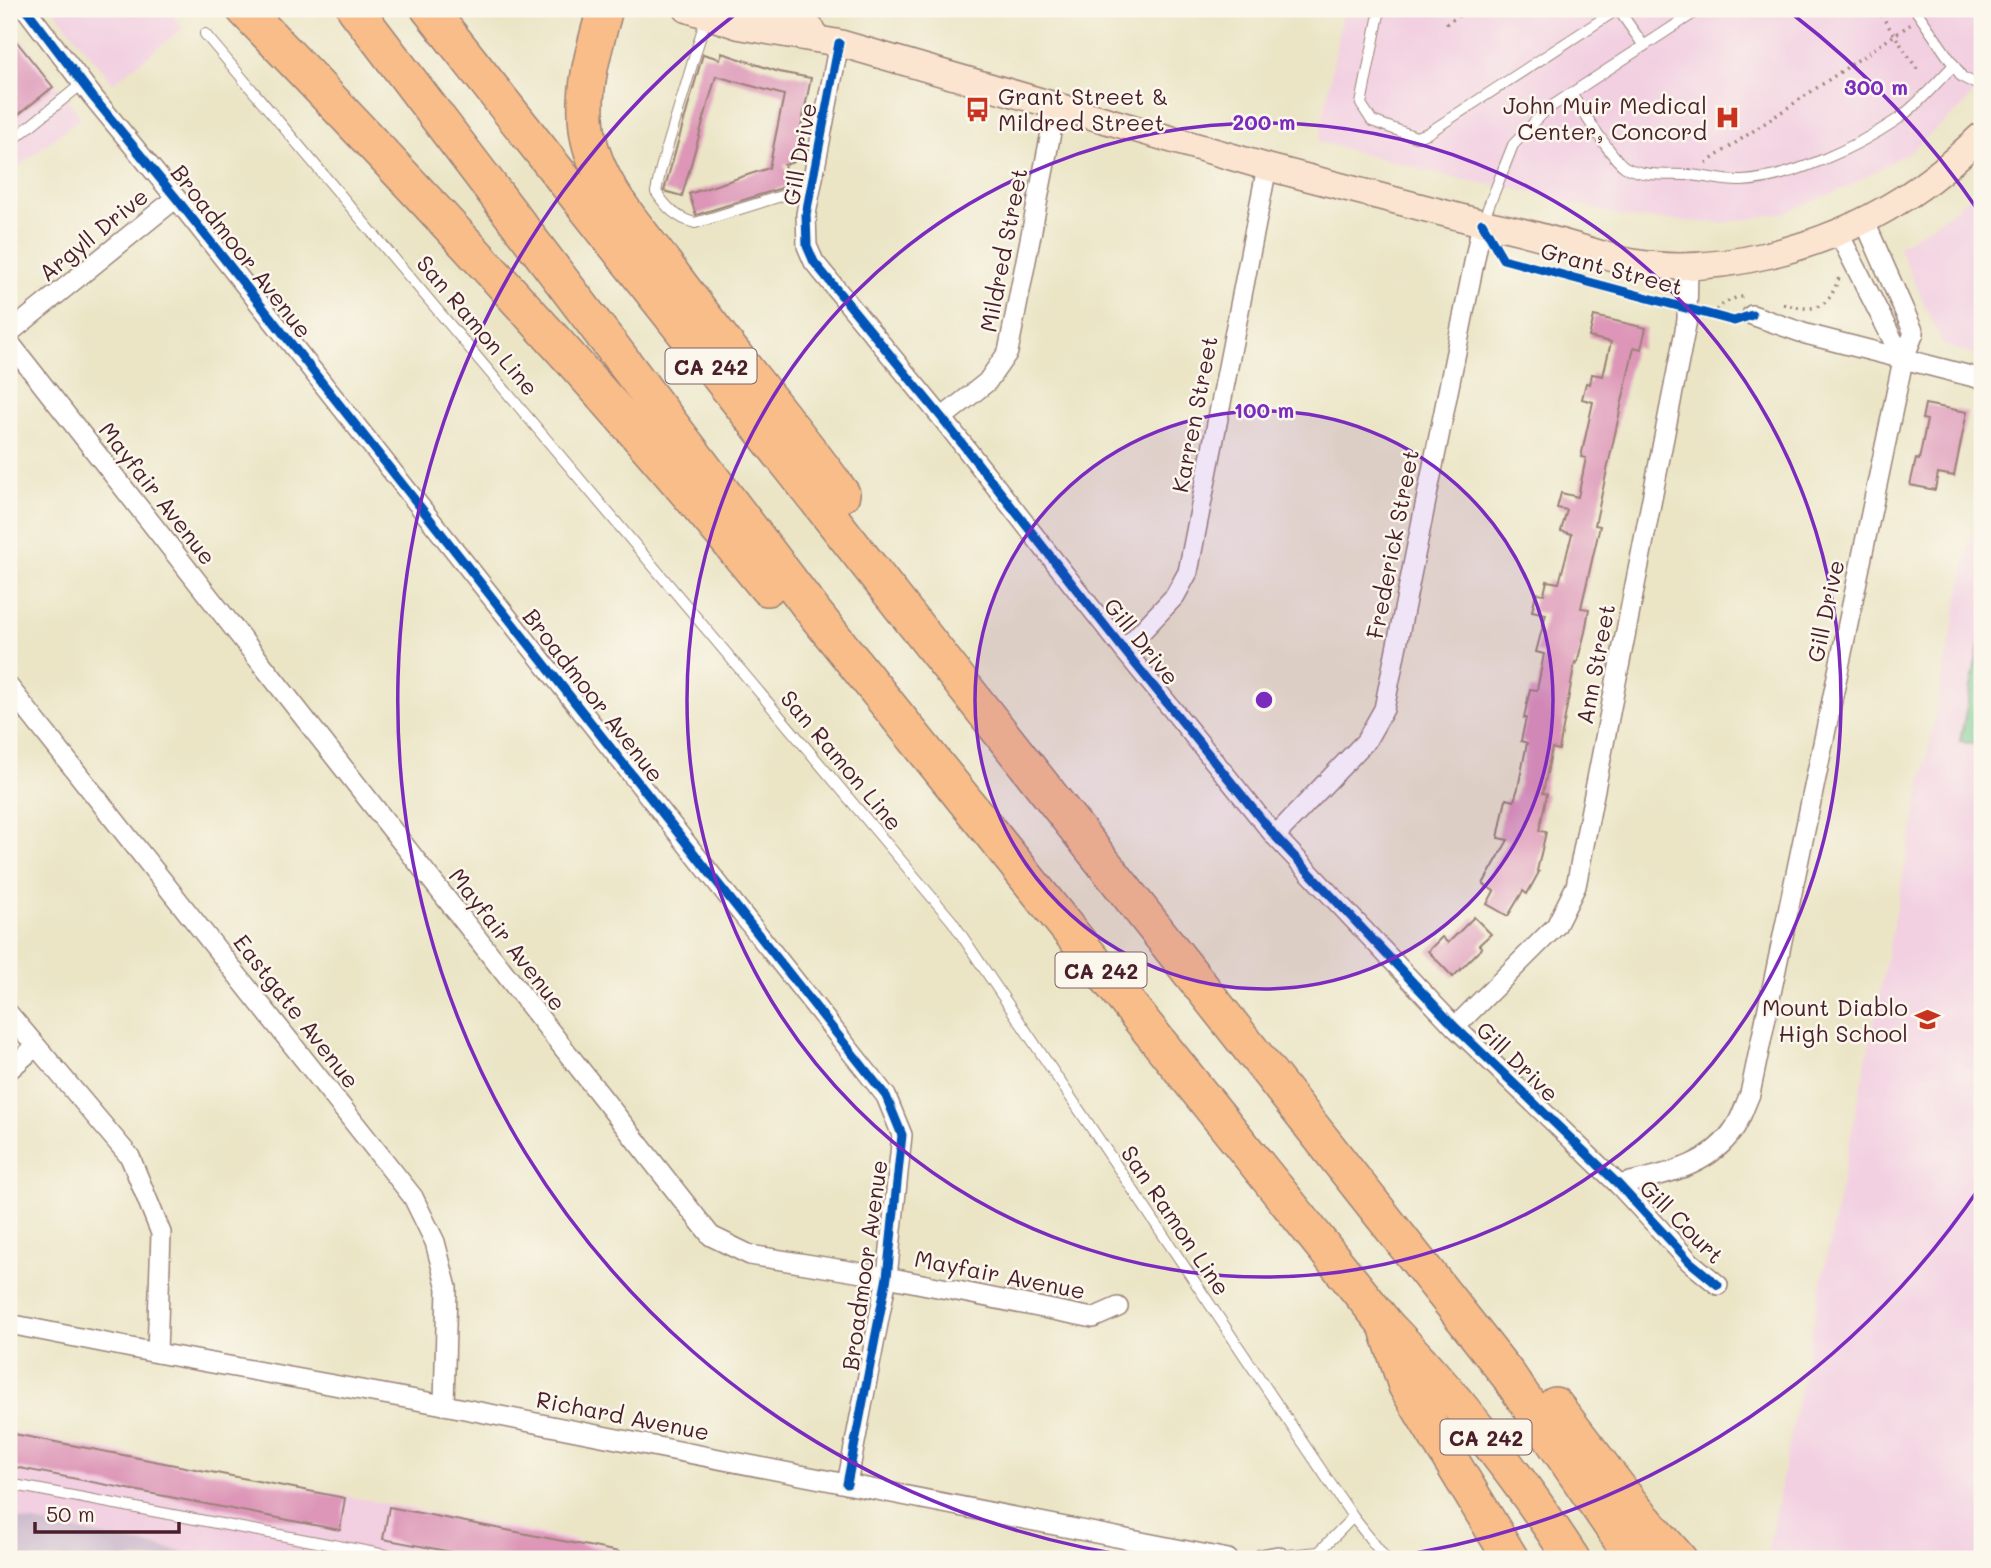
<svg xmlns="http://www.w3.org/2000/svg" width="1991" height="1568" viewBox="0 0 1991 1568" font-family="Mali,sans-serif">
  <rect width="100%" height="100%" fill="#fbf7ec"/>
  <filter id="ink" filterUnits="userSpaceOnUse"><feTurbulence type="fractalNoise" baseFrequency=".0143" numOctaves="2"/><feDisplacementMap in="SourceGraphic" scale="14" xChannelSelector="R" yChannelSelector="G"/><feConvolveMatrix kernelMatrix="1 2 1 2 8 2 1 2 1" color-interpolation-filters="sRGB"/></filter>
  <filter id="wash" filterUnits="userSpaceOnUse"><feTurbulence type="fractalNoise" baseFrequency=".00686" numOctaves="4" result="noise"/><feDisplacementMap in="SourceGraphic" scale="28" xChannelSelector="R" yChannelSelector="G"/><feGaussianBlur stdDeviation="1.57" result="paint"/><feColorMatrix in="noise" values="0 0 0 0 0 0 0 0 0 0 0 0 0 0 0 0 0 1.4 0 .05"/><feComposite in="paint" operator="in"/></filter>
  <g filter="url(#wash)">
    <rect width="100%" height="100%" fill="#ebe5c6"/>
    <g fill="#f2cfe1">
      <polygon points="53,9 168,9 183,28 113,83"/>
      <polygon points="1343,9 1982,9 1982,83 1962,107 1912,150 1850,186 1784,213 1723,223 1630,218 1526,191 1459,179 1319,142"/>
      <polygon points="9,23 81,117 9,174"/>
      <polygon points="1982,188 1982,357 1943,345 1898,246 1933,225"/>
      <polygon points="1982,482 1982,1559 1766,1559"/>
      <polygon points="9,1431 673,1559 221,1559 9,1517"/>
    </g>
    <polygon fill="#cfbdcf" points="9,1517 194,1554 221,1559 9,1559"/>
    <polygon fill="#72c88c" stroke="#5e745c" stroke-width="2" points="1982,633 1982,746 1960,741"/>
    <g id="blocks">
      <g fill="#dd96b7">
        <polygon points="9,32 53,87 9,122"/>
        <polygon points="722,53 779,72 811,78 794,162 784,165 791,185 696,215 689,194 769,168 784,95 716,76 682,196 664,191 703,54 720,59"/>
        <polygon points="1594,316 1646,328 1641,349 1634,347 1595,525 1600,526 1581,608 1589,609 1585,632 1577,663 1575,662 1559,750 1552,748 1543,793 1547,794 1539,831 1546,832 1537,871 1539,872 1527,894 1523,891 1508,916 1487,904 1494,891 1483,884 1508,840 1498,838 1506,799 1514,801 1518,788 1527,743 1521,741 1526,718 1524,718 1530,689 1537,690 1544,654 1536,652 1546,614 1532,611 1536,593 1544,594 1547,581 1559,583 1572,534 1561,531 1567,510 1557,508 1561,493 1578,497 1586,458 1581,457 1593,402 1582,399 1586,383 1590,384 1592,374 1603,376 1611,342 1589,337"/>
        <polygon points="1925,404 1967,412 1954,476 1938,473 1935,490 1910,485 1916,459 1919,460 1927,420 1922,419"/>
        <polygon points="1474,917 1491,934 1479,945 1482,948 1453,977 1428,951 1442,937 1448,943"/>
        <polygon points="9,1433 345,1498 340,1530 9,1466"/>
        <polygon points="389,1507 619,1552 618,1559 489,1559 383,1539"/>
      </g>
    </g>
  </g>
  <g filter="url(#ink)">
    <use href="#blocks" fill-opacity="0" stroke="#9a8278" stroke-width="2"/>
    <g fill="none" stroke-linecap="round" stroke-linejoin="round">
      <defs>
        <g id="lane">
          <polyline points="1380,9 1361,104 1372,121 1416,137 1428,133 1618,9"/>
          <polyline points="1618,9 1644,46"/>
          <polyline points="1915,9 1962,77 1982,87"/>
          <path d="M706,18L661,168L656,192C666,207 676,218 695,223L810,187"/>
          <polyline points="205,34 952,921 1353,1517 1386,1559"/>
          <path d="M1571,94C1583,110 1610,157 1625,167C1644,177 1669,174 1689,175C1706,176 1725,182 1742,181C1790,179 1856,147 1895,121C1917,106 1935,84 1954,65"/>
          <polyline points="9,143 83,83"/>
          <polyline points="1482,223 1513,145 1546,110 1700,9"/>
          <polyline points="9,1484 407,1559"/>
          <polyline points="1278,1556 1319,1552 1353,1517"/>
        </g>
        <g id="street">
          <polyline points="26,9 93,97 176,198 886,1096 902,1135 887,1277 847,1484"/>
          <polyline points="839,43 806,214 807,246 814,262 942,418 1124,650 1275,836 1455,1027 1619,1185 1690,1262 1718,1285"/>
          <polyline points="1838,232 1903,360"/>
          <polyline points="1752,315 1806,334 1982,379"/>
          <polyline points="9,333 176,198"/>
          <polyline points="9,342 711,1236 750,1255 887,1277 1093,1318 1118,1307"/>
          <polyline points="942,418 987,382 1008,352 1056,107"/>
          <polyline points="1124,650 1175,596 1188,572 1267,167"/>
          <polyline points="9,687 413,1197 435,1242 447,1288 444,1405"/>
          <polyline points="1275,836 1366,741 1384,709 1482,223"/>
          <polyline points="9,1014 130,1157 161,1233 157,1353"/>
          <polyline points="1455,1027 1556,926 1576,886 1687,320 1688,267"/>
          <polyline points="9,1070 35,1047"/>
          <path d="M1619,1185C1662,1174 1707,1169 1734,1129C1741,1119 1745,1105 1750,1094L1903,360L1914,333L1864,220"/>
          <polyline points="9,1324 157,1353 444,1405 1228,1559"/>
          <polyline points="1262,1559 1278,1556"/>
        </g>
        <g id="secondary">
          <path d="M687,9L739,26L839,43L1267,167L1482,223C1517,229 1550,239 1584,249C1599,253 1615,259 1630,262C1716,278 1826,247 1899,201C1930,183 1956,159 1982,135"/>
          <polyline points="769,9 812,30"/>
        </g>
        <g id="highway">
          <path d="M244,9C424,196 602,386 767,588"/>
          <path d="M355,9L816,615L1386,1325C1456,1397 1518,1475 1572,1559"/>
          <polyline points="429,9 1508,1375 1634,1559"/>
          <path d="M605,9C594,49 582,87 587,129C594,182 635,225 666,266C723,344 786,417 842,494"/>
          <polyline points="1388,1332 1406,1386 1511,1559"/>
          <polyline points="1555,1405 1633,1507 1679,1559"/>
        </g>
      </defs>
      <use href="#lane" stroke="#9a8278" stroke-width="12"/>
      <use href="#street" stroke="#9a8278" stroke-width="22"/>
      <use href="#secondary" stroke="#9a8278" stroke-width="29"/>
      <use href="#highway" stroke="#9a8278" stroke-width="38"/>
      <g stroke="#9a8278" stroke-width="3.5" stroke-dasharray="2 5" stroke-linecap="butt">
        <polyline points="1877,9 1919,72"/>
        <polyline points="1446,24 1469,9"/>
        <polyline points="1706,163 1911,24"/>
        <path d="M1783,304C1818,313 1828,309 1840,275"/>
        <path d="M1711,315C1720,306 1732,296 1745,297"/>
      </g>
      <use href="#lane" stroke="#fff" stroke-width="10"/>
      <use href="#street" stroke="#fff" stroke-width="19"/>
      <use href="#secondary" stroke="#fce5d0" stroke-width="26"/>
      <use href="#highway" stroke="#f8bd89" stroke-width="35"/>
      <defs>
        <g id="cycleway">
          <polyline points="26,9 93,97 176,198 886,1096 902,1135 887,1277 847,1484"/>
          <polyline points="839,43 806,214 807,246 814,262 942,418 1124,650 1275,836 1455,1027 1619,1185 1690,1262 1718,1285"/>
          <polyline points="1482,223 1503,259 1734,321 1752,315"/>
        </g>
      </defs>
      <use href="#cycleway" stroke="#fbf7ec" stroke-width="13"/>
      <use href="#cycleway" stroke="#0057b8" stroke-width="9"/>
    </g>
  </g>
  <circle cx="1264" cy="700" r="289" fill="#7b2cbf" fill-opacity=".12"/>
  <g fill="none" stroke="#7b2cbf" stroke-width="3.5">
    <circle cx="1264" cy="700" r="289"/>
    <circle cx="1264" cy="700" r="577"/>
    <path d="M1982 1184A866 866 0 0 1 1377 1559M1151 1559A866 866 0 0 1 737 13M1791 13A866 866 0 0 1 1982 216"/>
  </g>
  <defs>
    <symbol id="bus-bare" viewBox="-9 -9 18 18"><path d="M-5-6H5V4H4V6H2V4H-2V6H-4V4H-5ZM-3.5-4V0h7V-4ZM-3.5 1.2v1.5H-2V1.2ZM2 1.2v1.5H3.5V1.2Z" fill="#c8321e" stroke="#fbf7ec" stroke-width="2.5" paint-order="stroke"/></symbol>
    <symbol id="hospital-bare" viewBox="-9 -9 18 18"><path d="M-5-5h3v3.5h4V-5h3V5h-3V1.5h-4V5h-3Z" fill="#c8321e" stroke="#fbf7ec" stroke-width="2.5" paint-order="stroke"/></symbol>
    <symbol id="school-bare" viewBox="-9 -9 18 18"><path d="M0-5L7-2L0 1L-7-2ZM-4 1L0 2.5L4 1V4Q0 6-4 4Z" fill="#c8321e" stroke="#fbf7ec" stroke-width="2.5" paint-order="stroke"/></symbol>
  </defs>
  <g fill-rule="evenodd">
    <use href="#bus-bare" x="960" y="92" width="35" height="35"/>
    <use href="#hospital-bare" x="1710" y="100" width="35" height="35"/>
    <use href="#school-bare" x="1910" y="1002" width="35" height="35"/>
  </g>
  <g text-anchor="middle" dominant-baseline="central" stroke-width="5" stroke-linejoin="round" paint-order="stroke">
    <g fill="#fbf7ec" stroke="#7f6065" stroke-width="2">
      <rect x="665.5" y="348.5" width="91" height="35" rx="5"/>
      <rect x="1055.5" y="952.5" width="91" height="35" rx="5"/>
      <rect x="1440.5" y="1419.5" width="91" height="35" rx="5"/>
    </g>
    <g font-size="21" font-weight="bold" fill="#4a1f2b">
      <text x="711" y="366">CA 242</text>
      <text x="1101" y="970">CA 242</text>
      <text x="1486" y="1437">CA 242</text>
    </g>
    <g font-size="23" fill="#4a1f2b" stroke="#fbf7ec" text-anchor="end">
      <text x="998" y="96" text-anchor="start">Grant Street &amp;<tspan x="998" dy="26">Mildred Street</tspan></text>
      <text x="1707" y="105">John Muir Medical<tspan x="1707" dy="26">Center, Concord</tspan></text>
      <text x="1908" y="1007">Mount Diablo<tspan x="1908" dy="26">High School</tspan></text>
    </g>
    <g font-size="23" fill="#4a1f2b" stroke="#fbf7ec">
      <text transform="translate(799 154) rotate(-80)">Gill Drive</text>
      <text transform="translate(93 234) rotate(-39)">Argyll Drive</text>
      <text transform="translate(1003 250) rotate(-79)">Mildred Street</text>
      <text transform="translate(242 251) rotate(52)">Broadmoor Avenue</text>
      <text transform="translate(1612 268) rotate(15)">Grant Street</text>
      <text transform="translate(478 325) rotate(50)">San Ramon Line</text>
      <text transform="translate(1194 414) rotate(-79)">Karren Street</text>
      <text transform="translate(158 493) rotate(52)">Mayfair Avenue</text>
      <text transform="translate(1392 544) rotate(-79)">Frederick Street</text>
      <text transform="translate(1825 611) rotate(-78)">Gill Drive</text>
      <text transform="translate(1142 641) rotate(51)">Gill Drive</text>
      <text transform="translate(1595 664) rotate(-79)">Ann Street</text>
      <text transform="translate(594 695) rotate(52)">Broadmoor Avenue</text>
      <text transform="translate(842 760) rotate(50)">San Ramon Line</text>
      <text transform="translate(508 939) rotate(52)">Mayfair Avenue</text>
      <text transform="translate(297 1011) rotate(52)">Eastgate Avenue</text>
      <text transform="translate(1518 1061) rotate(44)">Gill Drive</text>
      <text transform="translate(1176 1220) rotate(56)">San Ramon Line</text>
      <text transform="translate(1682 1221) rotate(45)">Gill Court</text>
      <text transform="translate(864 1265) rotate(-82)">Broadmoor Avenue</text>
      <text transform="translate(1000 1274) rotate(11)">Mayfair Avenue</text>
      <text transform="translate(623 1415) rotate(11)">Richard Avenue</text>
    </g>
  </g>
  <circle cx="1264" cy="700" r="10" fill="#7b2cbf" stroke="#fbf7ec" stroke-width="3.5"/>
  <g font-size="21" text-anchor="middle" font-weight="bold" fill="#7b2cbf" stroke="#fbf7ec" stroke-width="5" stroke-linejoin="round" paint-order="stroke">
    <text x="1876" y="95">300 m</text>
    <text x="1264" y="130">200 m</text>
    <text x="1264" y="418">100 m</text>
  </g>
  <rect width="1991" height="1568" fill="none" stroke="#fbf7ec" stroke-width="35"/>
  <path d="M35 1522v10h144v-10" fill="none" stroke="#4a1f2b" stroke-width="3.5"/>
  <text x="46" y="1522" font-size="21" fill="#4a1f2b" stroke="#fbf7ec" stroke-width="5" paint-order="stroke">50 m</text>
</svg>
